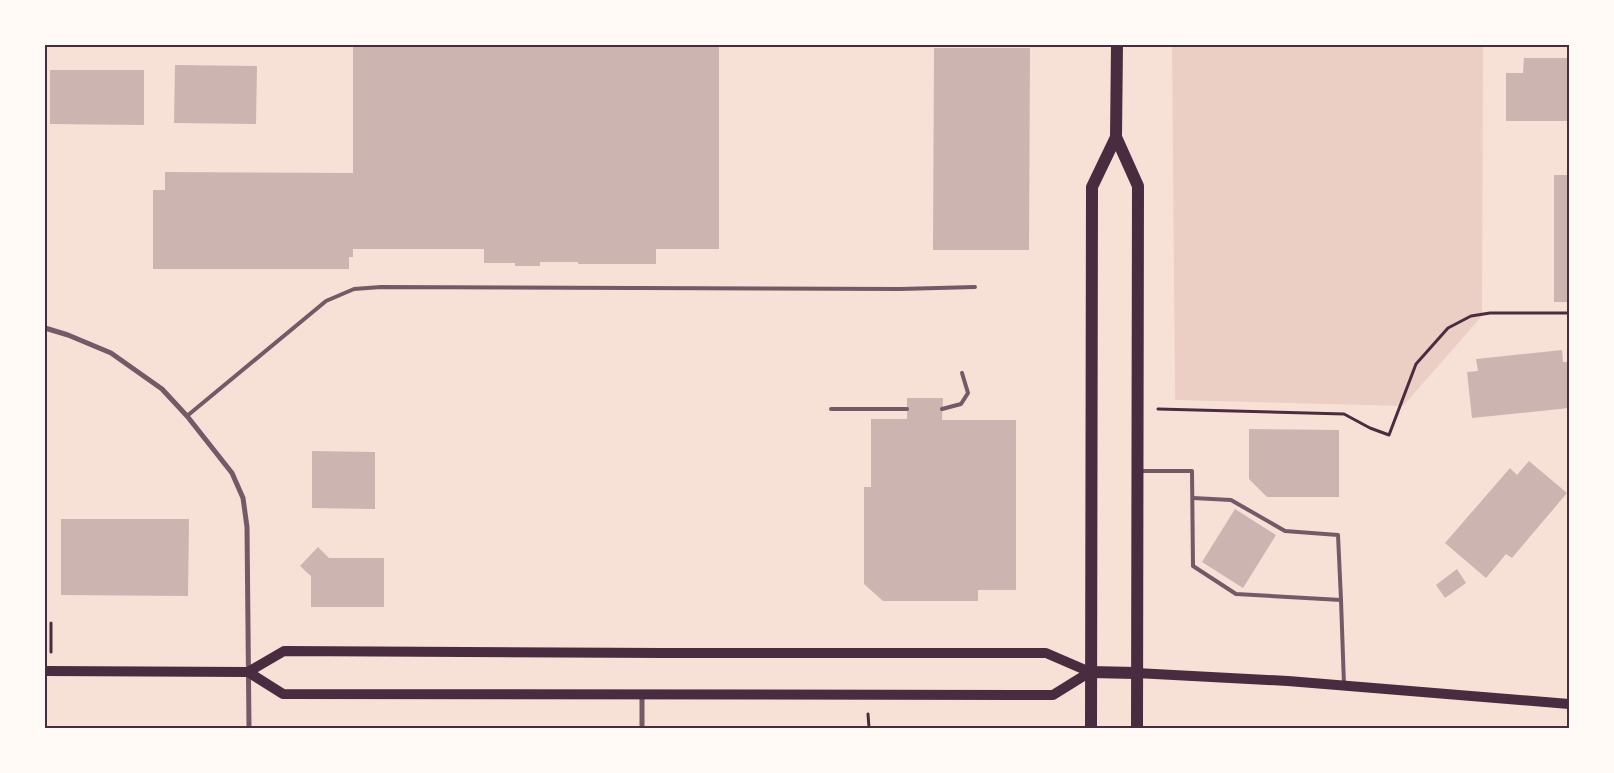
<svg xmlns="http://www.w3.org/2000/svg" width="1614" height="773" viewBox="0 0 1614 773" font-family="'DM Sans',sans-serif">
  <rect width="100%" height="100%" fill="#f7e1d7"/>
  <polygon fill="#ebcfc5" points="1172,45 1483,45 1482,316 1403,406 1175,400"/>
  <g fill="#ccb4b1">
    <polygon points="353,45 719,45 719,249 656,249 656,264 578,264 578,262 540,262 540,266 515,266 515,263 484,263 484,249 353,249 353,257 349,257 349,269 153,269 153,190 165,190 165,172 353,173"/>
    <polygon points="934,48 1030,48 1029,250 933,250"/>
    <polygon points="1524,58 1569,58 1569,121 1506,121 1506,73 1523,73"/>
    <polygon points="175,65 257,66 256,124 174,123"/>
    <polygon points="50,70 144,70 144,125 50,124"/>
    <rect x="1554" y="175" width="15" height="127"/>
    <polygon points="1562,350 1563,362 1569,362 1569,408 1472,418 1467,372 1478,371 1476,359"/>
    <polygon points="907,398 943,398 942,420 1016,420 1016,590 978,590 978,601 883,601 864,584 864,487 871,487 871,419 907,419"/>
    <polygon points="1249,429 1339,430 1339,497 1267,497 1249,479"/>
    <polygon points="312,451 375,452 375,509 312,508"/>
    <polygon points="1529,461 1567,493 1512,558 1506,554 1486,578 1445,543 1510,468 1517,475"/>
    <polygon points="1235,509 1276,535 1243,588 1202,562"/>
    <polygon points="61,519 189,519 188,596 61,595"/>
    <polygon points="318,547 329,558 384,558 384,607 311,607 311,576 300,566"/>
    <polygon points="1457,569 1466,583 1445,598 1436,585"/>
  </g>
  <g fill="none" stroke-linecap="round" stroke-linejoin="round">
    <g stroke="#4a2c40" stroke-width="3">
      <polyline points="1158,409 1344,414 1370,428 1389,435 1416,364 1448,328 1471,316 1490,313 1569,313"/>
      <polyline points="51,623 51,652"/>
      <polyline points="868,714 869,728"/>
    </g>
    <g stroke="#755966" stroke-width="4">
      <polyline points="831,409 907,409"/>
      <polyline points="942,409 961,404 968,393 962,373"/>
      <polyline points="187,416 326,301 354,289 381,287 900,289 975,287"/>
      <polyline points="1139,471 1192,471 1193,566 1236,594 1341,600 1344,685"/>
      <polyline points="1193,498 1231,500 1285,531 1338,535 1341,600"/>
    </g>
    <g stroke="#755966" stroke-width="5">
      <polyline points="45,328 68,335 111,353 162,389 187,416 232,473 243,498 247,527 249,728"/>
      <polyline points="642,694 642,728"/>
    </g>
    <g stroke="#4a2c40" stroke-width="10">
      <polyline points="45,671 248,672 284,651 663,653 1046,653 1090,672"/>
      <polyline points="248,672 283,694 1053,695 1090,672"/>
      <polyline points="1136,673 1288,681 1569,704"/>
    </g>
    <g stroke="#4a2c40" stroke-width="12">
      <polyline points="1117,45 1116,137 1138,186 1137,728"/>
      <polyline points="1090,672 1136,673"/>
      <polyline points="1091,728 1092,187 1116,137"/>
    </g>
  </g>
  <rect width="1614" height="773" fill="none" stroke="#fffaf5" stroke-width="92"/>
  <rect x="46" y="46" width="1522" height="681" fill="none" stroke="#4a2c40" stroke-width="2"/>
</svg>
